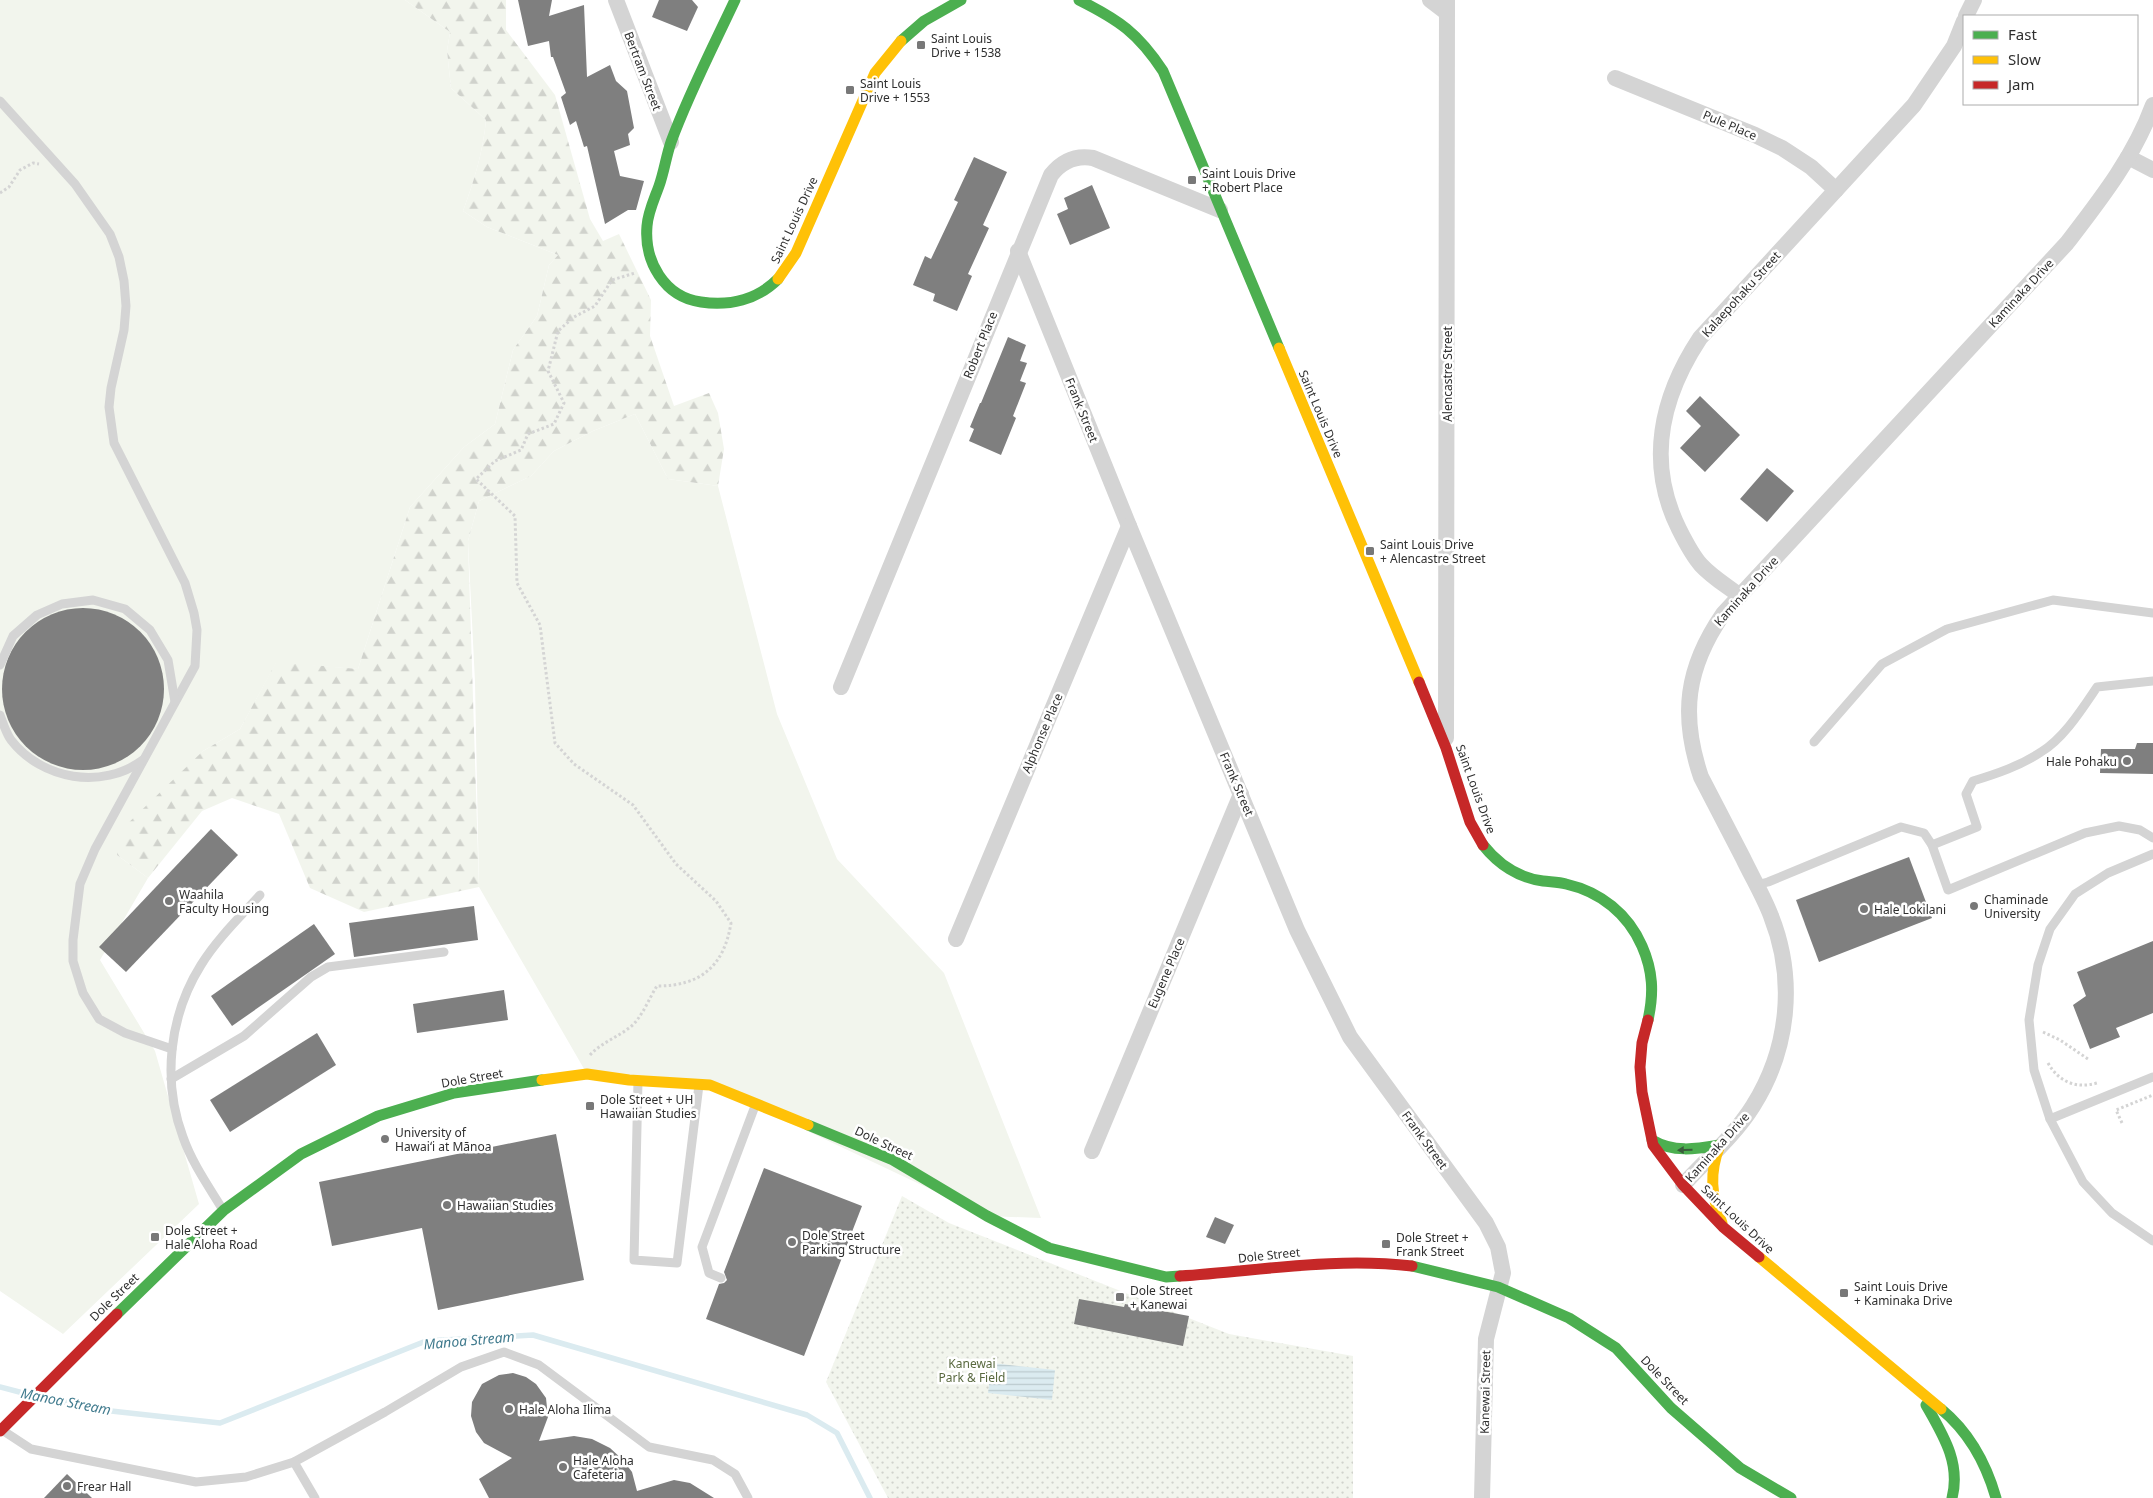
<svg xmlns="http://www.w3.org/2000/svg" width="2153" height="1498" viewBox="0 0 2153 1498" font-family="'Noto Sans',sans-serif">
  <defs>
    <pattern id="forest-firs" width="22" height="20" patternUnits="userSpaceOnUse" patternTransform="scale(1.25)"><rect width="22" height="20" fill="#f2f5ed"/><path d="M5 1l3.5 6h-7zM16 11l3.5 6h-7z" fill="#d0d2cc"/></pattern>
    <pattern id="park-dots" width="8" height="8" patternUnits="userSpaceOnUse" patternTransform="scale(1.25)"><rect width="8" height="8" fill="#f2f5ed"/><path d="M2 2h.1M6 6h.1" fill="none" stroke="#d0d2cc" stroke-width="1.8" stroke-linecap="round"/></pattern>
    <pattern id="water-rules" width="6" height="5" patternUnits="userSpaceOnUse" patternTransform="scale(1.25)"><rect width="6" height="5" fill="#dbebf0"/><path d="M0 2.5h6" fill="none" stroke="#bccace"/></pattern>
  </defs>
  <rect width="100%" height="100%" fill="#fff"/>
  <g fill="#f2f5ed">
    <path d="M0,0H405L450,32L447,51L451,88L486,120C483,152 474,181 463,211L487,227L558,255L549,265L537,316L513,350L495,424L464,447L410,507L358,669L276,663L240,729L203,751L117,855L148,878L100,960L155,1051L199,1204L63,1334L0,1291Z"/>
    <polygon points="635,414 668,479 718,486 777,714 837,859 944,973 1041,1218 987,1216 710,1085 587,1074 479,887 475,682 468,541 479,501 531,476 554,451 593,431"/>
  </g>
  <path fill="url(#forest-firs)" d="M405,0H506V30L555,95L590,219L603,241L619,234L651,300L650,336L674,406L709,393L718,413L724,449L718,486L668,479L635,414L593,431L554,451L531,476L479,501L468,541L479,887L364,912L310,888L279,814L232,798L202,811L148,878L117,855L122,829L203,751L240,729L276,662L358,669L410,507L464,447L495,424L513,350L537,316L549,265L558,255L487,227L463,211C474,181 483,152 486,120L451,88L447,51L450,32Z"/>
  <polygon fill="url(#park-dots)" points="902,1196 949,1223 1229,1334 1353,1356 1353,1498 888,1498 826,1382"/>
  <polygon fill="url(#water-rules)" points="992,1363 1055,1370 1052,1400 988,1393"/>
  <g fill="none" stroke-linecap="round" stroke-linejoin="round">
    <g stroke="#dbebf0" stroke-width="5.5">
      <polyline points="0,1387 27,1394"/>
      <polyline points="44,1397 93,1409 220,1423 426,1341 533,1335 807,1415 837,1433 870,1498"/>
    </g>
  </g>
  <g fill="#7f7f7f">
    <polygon points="518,0 552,0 549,16 584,5 587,77 610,65 616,81 627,91 634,128 628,134 630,145 614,151 620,176 644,181 636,210 628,210 605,224 587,146 584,147 576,121 570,125 561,97 566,93 553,57 551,57 549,41 528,46"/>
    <polygon points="659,0 692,0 698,7 687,31 652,17"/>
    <polygon points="974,157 1007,172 983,225 989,228 968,274 972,276 957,311 933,301 935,294 913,285 925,256 931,259 958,202 954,200"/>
    <polygon points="1092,185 1110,228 1070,245 1057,214 1068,209 1064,198"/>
    <polygon points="1008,337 1026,345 1020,361 1027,363 1020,381 1026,383 1013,416 1016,418 1001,455 969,441 974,429 970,427 980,403 981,403"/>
    <polygon points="1700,396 1740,435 1705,472 1680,448 1701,426 1686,411"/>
    <polygon points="1767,468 1794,491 1767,522 1740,499"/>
    <circle cx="83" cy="689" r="81"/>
    <polygon points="2137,743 2153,743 2153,774 2100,773 2101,749 2135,749"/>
    <polygon points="211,829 238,855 126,972 99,947"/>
    <polygon points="1909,857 1932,918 1819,962 1796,900"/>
    <polygon points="474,906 478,940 354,957 349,923"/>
    <polygon points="314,924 335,954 232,1026 211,996"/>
    <polygon points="2153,941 2153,1013 2116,1028 2120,1037 2090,1049 2073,1005 2086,996 2077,972"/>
    <polygon points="504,990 508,1020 417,1033 413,1004"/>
    <polygon points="317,1033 336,1065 230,1132 210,1100"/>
    <polygon points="556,1134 584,1280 438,1310 422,1228 332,1246 319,1182"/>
    <polygon points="764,1168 862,1206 804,1356 706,1319 719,1284 724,1283 727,1280 724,1272"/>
    <polygon points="1215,1217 1234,1225 1225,1244 1206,1237"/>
    <polygon points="1079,1299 1124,1307 1125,1304 1189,1316 1183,1346 1074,1324"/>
    <polygon points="513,1373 526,1377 536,1384 546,1398 548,1417 539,1441 574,1436 592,1439 610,1448 623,1460 632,1472 637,1491 674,1480 690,1483 714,1498 489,1498 479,1479 512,1458 484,1443 476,1432 471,1416 472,1402 482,1384 499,1375"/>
    <polygon points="67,1474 92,1498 44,1498"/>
  </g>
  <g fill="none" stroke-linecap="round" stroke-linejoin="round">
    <g stroke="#d4d4d4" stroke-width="3" stroke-dasharray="2.5 2.5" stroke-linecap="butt">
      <polyline points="0,193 9,187 20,170 33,163 39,164"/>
      <polyline points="2043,1032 2060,1040 2088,1059"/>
      <path d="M590,1055C601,1043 616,1038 629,1028C641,1020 649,998 657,986C701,986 724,966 731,923L716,901L676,864L633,805L574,764L555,743L540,625L517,583L515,516L476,479L495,461L521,450L528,434L554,424L564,403L548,371L558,331L574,317L595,306L612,280L635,273"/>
      <path d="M2048,1063C2059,1082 2076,1089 2097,1083"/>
      <polyline points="2122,1123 2116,1110 2153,1095"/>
    </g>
    <g stroke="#d4d4d4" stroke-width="9">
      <polyline points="0,101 75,184 110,234 119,257 124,281 126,306 124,330 111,388 109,407 114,443 185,583 194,613 197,630 195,666 95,849 80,884 73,940 73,961 83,993 99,1019 125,1033 172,1049"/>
      <polyline points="0,665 13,636 37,615 62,604 93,600 125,609 150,630 168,660 175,702"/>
      <path d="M0,715C3,723 6,733 11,740C42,780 102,790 143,760"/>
      <polyline points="1814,742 1882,664 1947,629 2053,600 2153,613"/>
      <path d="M1932,845L1977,827L1966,794L1973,781C1996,774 2020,766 2041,752C2064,738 2082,709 2097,687L2153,681"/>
      <polyline points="2153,854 2108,873 2075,894 2050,929 2038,965 2029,1020 2034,1070 2050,1119 2083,1182 2112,1213 2153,1241"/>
      <polyline points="1756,885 1768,882 1901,827 1924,833 1932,845 1948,890 2085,833 2119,826 2140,830 2153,838"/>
      <polyline points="171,1079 244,1036 311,977 328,967 444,952"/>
      <polyline points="638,1081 634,1260 677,1263 699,1085"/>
      <polyline points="2050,1119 2153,1077"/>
      <path d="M223,1210C209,1187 192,1163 183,1137C162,1081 169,1016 201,965C217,939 240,917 260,895"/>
      <polyline points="721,1278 709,1273 702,1247 755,1106"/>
      <polyline points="2,1430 31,1449 196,1482 246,1477 294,1462 385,1412 461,1367 504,1352 539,1365 649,1447 713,1460 735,1474 748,1498"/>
      <polyline points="294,1462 315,1498"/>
    </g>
    <g stroke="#d4d4d4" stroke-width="16">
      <polyline points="616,0 671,142"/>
      <polyline points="1430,0 1447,13"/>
      <polyline points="1966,16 1974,0"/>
      <polyline points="1615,78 1755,135 1782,148 1811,167 1836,190"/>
      <polyline points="2128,157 2153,170"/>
      <polyline points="1018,251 1129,526 1297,930 1350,1037 1486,1223 1498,1247 1503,1273 1486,1339 1482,1498"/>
      <path d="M1740,596C1727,586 1712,577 1701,565C1692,555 1685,541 1679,529C1646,463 1661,397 1700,338L1914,105L1954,46L1964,21"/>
      <path d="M841,687L1051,175C1062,161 1076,155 1093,158L1220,210"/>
      <polyline points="1446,738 1447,0"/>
      <polyline points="956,939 1129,526"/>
      <polyline points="1092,1151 1241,794"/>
      <path d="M1683,1185C1706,1160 1735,1135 1753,1106C1789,1049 1796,979 1771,916C1764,897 1752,877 1743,858C1729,831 1715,804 1701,777C1680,715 1686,668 1723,614L2067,243C2100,200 2134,157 2153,105"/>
    </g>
    <g stroke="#4caf50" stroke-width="11">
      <path d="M735,0C713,47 689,93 671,142C666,157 664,172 659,186C654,200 648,212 647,226C644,261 664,297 701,302C729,306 757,300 778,279"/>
      <path d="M1079,0C1119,20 1138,33 1163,71L1279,348"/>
      <polyline points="901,41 924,21 961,0"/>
      <path d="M1483,845C1498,864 1519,878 1543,881C1551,882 1559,882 1566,884C1601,892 1628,914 1642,946C1653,971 1654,993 1648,1020"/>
      <polyline points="808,1125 893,1160 987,1216 1049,1248 1166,1277 1180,1276"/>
      <path d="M1652,1140C1674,1153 1696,1149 1720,1145"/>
      <polyline points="1412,1266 1498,1287 1569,1318 1616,1348 1671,1408 1740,1468 1791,1498"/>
      <polyline points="117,1314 224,1210 301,1154 378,1116 454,1093 542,1080"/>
      <path d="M1926,1405C1943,1435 1961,1463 1952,1498"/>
      <path d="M1941,1409C1969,1432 1986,1463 1996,1498"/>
    </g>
    <g stroke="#ffc107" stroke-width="11">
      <polyline points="778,279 796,253 875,73 901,41"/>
      <polyline points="1279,348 1419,682"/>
      <polyline points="542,1080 587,1074 629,1080 710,1085 808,1125"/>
      <path d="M1720,1145C1709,1173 1711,1195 1722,1223"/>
      <polyline points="1759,1257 1941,1409"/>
    </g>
    <g stroke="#c62828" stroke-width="11">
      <polyline points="1419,682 1446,748 1470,822 1483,845"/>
      <polyline points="1648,1020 1642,1043 1640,1067 1642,1092 1653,1145 1683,1185 1723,1227 1759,1257"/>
      <path d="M1180,1276C1259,1271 1333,1257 1412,1266"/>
      <polyline points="0,1431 117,1314"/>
    </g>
  </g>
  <defs><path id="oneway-solid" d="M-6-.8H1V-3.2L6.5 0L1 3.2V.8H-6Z" transform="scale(1.25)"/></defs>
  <use fill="#395c3b" href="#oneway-solid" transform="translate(1685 1150) rotate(179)"/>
  <g fill="#787878" stroke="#fff" stroke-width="2">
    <rect x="916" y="40" width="10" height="10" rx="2.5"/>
    <rect x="845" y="85" width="10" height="10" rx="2.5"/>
    <rect x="1187" y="175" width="10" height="10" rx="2.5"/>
    <rect x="1365" y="546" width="10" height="10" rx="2.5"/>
    <circle cx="2127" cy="761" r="5"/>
    <circle cx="169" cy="901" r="5"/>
    <circle cx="1974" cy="906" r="5"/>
    <circle cx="1864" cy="909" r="5"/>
    <rect x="585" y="1101" width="10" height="10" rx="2.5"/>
    <circle cx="385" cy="1139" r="5"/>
    <circle cx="447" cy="1205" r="5"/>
    <rect x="150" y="1232" width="10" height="10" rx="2.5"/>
    <circle cx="792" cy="1242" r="5"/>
    <rect x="1381" y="1239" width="10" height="10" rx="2.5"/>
    <rect x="1839" y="1288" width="10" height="10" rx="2.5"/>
    <rect x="1115" y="1292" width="10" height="10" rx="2.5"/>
    <circle cx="509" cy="1409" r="5"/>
    <circle cx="563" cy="1467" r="5"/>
    <circle cx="67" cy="1486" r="5"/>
  </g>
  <g text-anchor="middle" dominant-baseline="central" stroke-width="5" stroke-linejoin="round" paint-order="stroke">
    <g font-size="12" fill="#2f2f2f" stroke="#fff" text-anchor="start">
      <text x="931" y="38">Saint Louis<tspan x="931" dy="14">Drive + 1538</tspan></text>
      <text x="860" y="83">Saint Louis<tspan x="860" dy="14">Drive + 1553</tspan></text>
      <text x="1202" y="173">Saint Louis Drive<tspan x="1202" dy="14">+ Robert Place</tspan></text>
      <text x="1380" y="544">Saint Louis Drive<tspan x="1380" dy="14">+ Alencastre Street</tspan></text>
      <text x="2117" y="761" text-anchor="end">Hale Pohaku</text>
      <text x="179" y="894">Waahila<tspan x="179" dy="14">Faculty Housing</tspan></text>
      <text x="1984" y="899">Chaminade<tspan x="1984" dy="14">University</tspan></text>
      <text x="1874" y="909">Hale Lokilani</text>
      <text x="600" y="1099">Dole Street + UH<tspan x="600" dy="14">Hawaiian Studies</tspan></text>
      <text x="395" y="1132">University of<tspan x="395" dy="14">Hawaiʻi at Mānoa</tspan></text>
      <text x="457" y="1205">Hawaiian Studies</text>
      <text x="165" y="1230">Dole Street +<tspan x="165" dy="14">Hale Aloha Road</tspan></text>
      <text x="802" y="1235">Dole Street<tspan x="802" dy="14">Parking Structure</tspan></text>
      <text x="1396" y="1237">Dole Street +<tspan x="1396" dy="14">Frank Street</tspan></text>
      <text x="1854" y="1286">Saint Louis Drive<tspan x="1854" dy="14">+ Kaminaka Drive</tspan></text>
      <text x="1130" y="1290">Dole Street<tspan x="1130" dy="14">+ Kanewai</tspan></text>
      <text x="519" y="1409">Hale Aloha Ilima</text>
      <text x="573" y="1460">Hale Aloha<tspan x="573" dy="14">Cafeteria</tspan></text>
      <text x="77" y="1486">Frear Hall</text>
    </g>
    <g font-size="12" fill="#2f2f2f" stroke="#fff">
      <text transform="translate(643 71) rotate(69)">Bertram Street</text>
      <text transform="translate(1730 125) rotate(23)">Pule Place</text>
      <text transform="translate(794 220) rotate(-65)">Saint Louis Drive</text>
      <text transform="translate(2021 293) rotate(-47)">Kaminaka Drive</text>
      <text transform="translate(1741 294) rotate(-48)">Kalaepohaku Street</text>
      <text transform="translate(980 345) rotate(-68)">Robert Place</text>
      <text transform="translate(1447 374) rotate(-90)">Alencastre Street</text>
      <text transform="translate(1082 410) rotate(68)">Frank Street</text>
      <text transform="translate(1321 414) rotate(67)">Saint Louis Drive</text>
      <text transform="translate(1746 591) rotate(-48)">Kaminaka Drive</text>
      <text transform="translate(1042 733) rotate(-67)">Alphonse Place</text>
      <text transform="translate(1237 784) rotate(67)">Frank Street</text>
      <text transform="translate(1476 789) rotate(70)">Saint Louis Drive</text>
      <text transform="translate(1166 973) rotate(-67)">Eugene Place</text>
      <text transform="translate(472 1078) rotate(-10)">Dole Street</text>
      <text transform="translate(1425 1140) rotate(54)">Frank Street</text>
      <text transform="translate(884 1143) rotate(25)">Dole Street</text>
      <text transform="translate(1717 1147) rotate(-48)">Kaminaka Drive</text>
      <text transform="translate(1738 1219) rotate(43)">Saint Louis Drive</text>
      <text transform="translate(1269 1255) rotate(-6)">Dole Street</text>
      <text transform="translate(114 1297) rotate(-44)">Dole Street</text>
      <text transform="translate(1665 1380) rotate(46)">Dole Street</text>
      <text transform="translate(1485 1392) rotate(-89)">Kanewai Street</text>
    </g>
    <g font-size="12" fill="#59693f" stroke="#fff">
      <text x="972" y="1363">Kanewai<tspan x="972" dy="14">Park &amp; Field</tspan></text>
    </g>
    <g font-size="14" font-style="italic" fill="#417b8e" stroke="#fff">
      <text transform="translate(469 1340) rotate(-5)">Manoa Stream</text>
      <text transform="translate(66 1401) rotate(11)">Manoa Stream</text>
    </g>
  </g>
  <rect x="1963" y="15" width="175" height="90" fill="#ffffff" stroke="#acacac"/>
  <rect x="1973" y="31" width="25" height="8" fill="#4caf50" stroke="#acacac"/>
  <text x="2008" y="40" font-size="15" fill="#2f2f2f">Fast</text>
  <rect x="1973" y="56" width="25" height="8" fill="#ffc107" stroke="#acacac"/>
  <text x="2008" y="65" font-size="15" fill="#2f2f2f">Slow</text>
  <rect x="1973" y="81" width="25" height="8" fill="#c62828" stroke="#acacac"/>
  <text x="2008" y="90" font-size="15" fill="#2f2f2f">Jam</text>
</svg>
